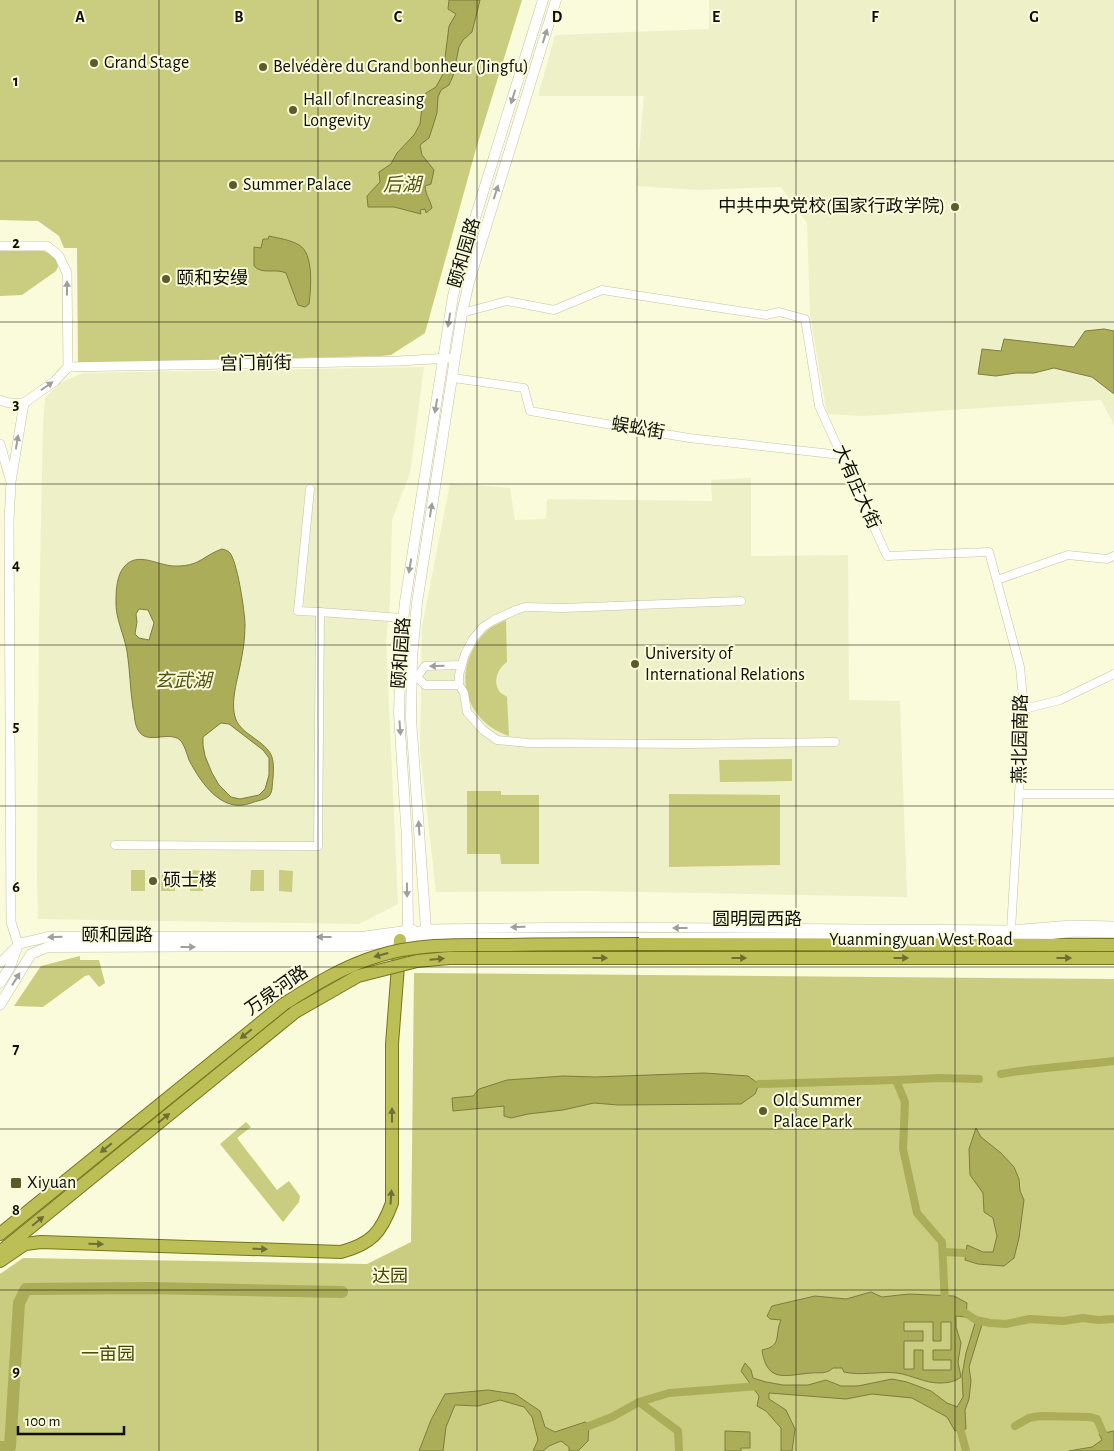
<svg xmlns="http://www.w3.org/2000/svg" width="1114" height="1451" viewBox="0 0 1114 1451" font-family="'Alegreya Sans','Noto Sans SC',sans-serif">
  <rect width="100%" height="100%" fill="#f9fbdb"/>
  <g fill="#eef0c8">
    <polygon points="709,0 1114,0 1114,425 1101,400 864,416 827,414 810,315 807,223 781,187 698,190 636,186 644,96 538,96 555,35 709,29"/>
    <polygon points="424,367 410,473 392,520 390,602 386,641 398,904 359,924 38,919 37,877 39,624 43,423 45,398 60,383 83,373"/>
    <polygon points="751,478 751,556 848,555 849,700 900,701 907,897 589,891 436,892 420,750 422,627 450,483 510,488 515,520 546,519 547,499 712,501 711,480"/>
  </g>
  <g fill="#cacc7f">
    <polygon points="0,0 522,0 476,149 425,333 391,355 381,356 78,363 77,248 64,248 59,236 38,221 0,220"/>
    <polygon points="0,251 44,251 52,255 59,264 56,271 22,295 0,296"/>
    <path d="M506,620L507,662C498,668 492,682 500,692C501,694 505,695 507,697L509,736C460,719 451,663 489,629C494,625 500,623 506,620Z"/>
    <polygon points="792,759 792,781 720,782 719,760"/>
    <polygon points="467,791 501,791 501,795 539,795 539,864 501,864 500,854 467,854"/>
    <polygon points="669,794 780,795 780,865 669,867"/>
    <rect x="131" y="870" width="14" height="21"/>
    <polygon points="162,870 175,870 175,891 161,891"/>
    <polygon points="190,870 204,871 203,891 190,891"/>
    <polygon points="251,870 264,870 264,891 250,891"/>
    <polygon points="279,870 293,871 292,892 279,891"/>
    <polygon points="80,956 80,960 99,960 105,983 99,987 89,975 85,976 43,1007 14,1006 41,966"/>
    <polygon points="414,973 1114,979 1114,1451 0,1451 0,1274 23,1258 367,1264 411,1242"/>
    <polygon points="246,1122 251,1127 237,1138 277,1190 289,1181 300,1196 299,1202 283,1222 220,1144"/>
  </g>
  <g fill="#abad58" stroke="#7c7d3f" fill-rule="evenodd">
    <path d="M449,0H480L472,32L463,40L459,47L453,76L449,85L441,90L438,97L437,113L431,132L429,138L420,145L422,155L434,170L431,184L425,186C426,197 430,199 432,208L426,213L425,209L420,210L421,214L394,207H368L367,196L380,182L379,172L391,164L397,153L414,135L420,124L423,99L426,93L436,87L443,74L449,26L456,14L448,9Z"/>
    <path d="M269,236C278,238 291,240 299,245C314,253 311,289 309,304L305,307L298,305L286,273C276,268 262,275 254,266V247L261,248L263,239H268Z"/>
    <polygon points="1104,329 1114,331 1114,394 1092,377 1054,368 1034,373 1016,373 996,376 978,374 982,349 1001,351 1004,339 1074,347 1085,331"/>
    <path d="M222,549C225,550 227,550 229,552C237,558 245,613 245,625C245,639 243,652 240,666C237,682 229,706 237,722C240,727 245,732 250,735C270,750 275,752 273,778C272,784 273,792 269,796C265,800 256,801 251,803C222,814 201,783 189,760C187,754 184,744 180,740C168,730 147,746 138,730C134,723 135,715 133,708C130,689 130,670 127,651C124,634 115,618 116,600C116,590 117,575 124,567C137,551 157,565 173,566C200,567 202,556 222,549ZM139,609L148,610L154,623L149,640L139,638L135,634L137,622L136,614ZM221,723L229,724L263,750L269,758V775L265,789L259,795L240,799L231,797L219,785L212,773L205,756L203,745V737Z"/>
    <polygon points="704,1073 748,1076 759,1084 755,1094 741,1104 618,1105 594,1103 563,1110 528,1114 511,1118 504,1116 504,1106 453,1111 452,1098 473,1096 479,1089 507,1080 563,1076 595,1077"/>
    <polygon points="976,1128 981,1137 1001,1153 1014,1167 1019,1179 1020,1191 1024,1200 1019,1238 1014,1258 1004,1266 978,1264 965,1260 967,1245 983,1252 993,1252 997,1236 993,1218 984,1212 983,1193 970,1175 969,1149"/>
    <path d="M871,1292L882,1297L909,1294L954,1296L967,1303L966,1317L956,1316V1327L961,1343L958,1362L961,1377C955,1382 947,1383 939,1383C925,1383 911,1375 897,1373C880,1371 861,1376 844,1372L842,1368H833C825,1375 820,1372 811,1373C786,1375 767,1384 762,1350C783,1346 774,1335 781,1320L770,1319L767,1316L772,1306L815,1296L846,1299ZM904,1322H933V1341H941V1322H951V1350H933V1360H951V1370H923V1350H914V1369H904V1341H923V1331H904Z"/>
    <polygon points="976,1320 983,1321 969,1367 971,1381 969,1399 965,1410 966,1429 955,1431 947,1417 912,1398 872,1394 846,1399 769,1393 769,1399 786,1410 795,1429 792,1451 781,1451 781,1428 766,1411 757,1406 759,1396 741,1371 745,1363 751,1370 753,1378 766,1382 783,1385 808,1385 826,1380 841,1386 858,1386 892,1379 907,1382 931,1391 947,1403 957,1407 963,1397 962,1375 966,1353"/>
    <polygon points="488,1390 515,1394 540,1411 545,1427 555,1432 585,1422 589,1425 588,1441 578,1451 569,1451 569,1447 561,1441 549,1446 543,1451 533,1451 538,1440 532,1417 524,1407 500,1400 478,1406 455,1405 446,1427 443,1451 419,1451 431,1420 445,1394"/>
    <polygon points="725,1431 750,1432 750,1448 741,1448 741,1451 725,1451"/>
    <polygon points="1114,1431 1114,1451 1069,1451 1092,1447 1102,1440 1099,1434"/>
  </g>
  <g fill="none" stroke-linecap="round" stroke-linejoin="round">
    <g stroke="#abad58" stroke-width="8">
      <path d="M1001,1074C1038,1067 1076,1066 1114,1061"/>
      <polyline points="759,1084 896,1080"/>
      <polyline points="943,1252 966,1253"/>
      <polyline points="945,1304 942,1242 917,1213 903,1149 905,1102 896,1080 940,1078 979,1079"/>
      <polyline points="958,1308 976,1320 990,1323 1006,1324 1030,1319 1063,1321 1083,1318 1098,1320 1114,1319"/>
      <polyline points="639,1402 678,1431 679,1451"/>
      <polyline points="959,1424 966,1451"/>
      <polyline points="1015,1426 1029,1418 1040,1416 1090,1417 1097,1419 1103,1433"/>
      <polyline points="581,1429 612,1417 639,1402 669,1393 759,1386"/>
    </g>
    <polyline stroke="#abad58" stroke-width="12" points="0,1447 10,1447 19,1303 26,1289 150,1288 342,1292"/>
    <defs>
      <g id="minor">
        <polyline points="462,313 507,301 554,310 602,290 766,315 779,312 805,319 819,406 887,556 989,552 1020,667 1024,709 1011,930"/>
        <polyline points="453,378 524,388 530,411 689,438 841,455"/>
        <polyline points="310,489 298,611 320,612"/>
        <polyline points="997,580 1068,555 1107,559 1114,556"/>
        <polyline points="741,601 563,608 525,607 516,610 494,620 483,627 473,639 465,654 459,675 459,685 464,693 467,712 483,730 497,740 528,743 690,744 835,742"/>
        <polyline points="411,677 417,677 425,685 459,685"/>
        <polyline points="417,677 425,666 461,665"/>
        <polyline points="1024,709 1060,700 1114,674"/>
        <polyline points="1020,794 1114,794"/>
        <polyline points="115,845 318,846 320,612 403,618"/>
      </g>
      <g id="tertiary">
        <polyline points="0,246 47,246 59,256 67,273 68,367 55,381 24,403 9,403 0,400"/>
        <polyline points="68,367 399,361 450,358"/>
        <polyline points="0,444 10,479"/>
        <polyline points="426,929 590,927 1011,930 1071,925 1114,926"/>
        <polyline points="410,938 420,937 1020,938 1075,932 1114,933"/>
        <polyline points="18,944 11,922 9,521 11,482 24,403"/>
        <polyline points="0,963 18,945"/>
      </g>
      <g id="secondary">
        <polyline points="426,929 411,719 412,658 417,603 462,313 469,282 556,0"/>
        <polyline points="408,931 407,839 399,714 401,640 405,602 453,296 466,247 543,0"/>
        <polyline points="0,983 10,967 18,944 48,937 361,937 413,930"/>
        <polyline points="0,1005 31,954 48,947 361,946 400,940 426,929"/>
      </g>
      <g id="trunk">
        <polyline points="639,944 1114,945"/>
        <polyline points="637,958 1114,958"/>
        <polyline points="0,1234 284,1004"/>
        <polyline points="0,1252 295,1012"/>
        <path d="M0,1261L25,1244L41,1242L341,1252C371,1244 381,1233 392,1203V1044L400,940"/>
      </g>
    </defs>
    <use href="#minor" stroke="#c2c4a5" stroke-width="9"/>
    <use href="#tertiary" stroke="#c2c4a5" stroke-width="10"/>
    <use href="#secondary" stroke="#c2c4a5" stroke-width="11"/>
    <use href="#trunk" stroke="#75751e" stroke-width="14"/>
    <use href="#minor" stroke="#fff" stroke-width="8"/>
    <use href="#tertiary" stroke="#fff" stroke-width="9"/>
    <use href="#secondary" stroke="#fff" stroke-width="10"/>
    <use href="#trunk" stroke="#bcbe56" stroke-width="12"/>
    <defs>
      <g id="trunk-bridge">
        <path d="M284,1004C314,985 344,966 378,956C420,943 463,945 506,945C551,944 595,944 639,944"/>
        <polyline points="295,1012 358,976 417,961 449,958 637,958"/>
      </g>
    </defs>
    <use href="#trunk-bridge" stroke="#75751e" stroke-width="14" stroke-linecap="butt"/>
    <use href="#trunk-bridge" stroke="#bcbe56" stroke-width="12"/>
  </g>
  <defs><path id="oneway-solid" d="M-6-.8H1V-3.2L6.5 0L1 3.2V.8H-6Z" transform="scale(1.25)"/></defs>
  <g fill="#9f9f9b">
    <use href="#oneway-solid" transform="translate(545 36) rotate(-72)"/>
    <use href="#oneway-solid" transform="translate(513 97) rotate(107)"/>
    <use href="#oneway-solid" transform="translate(496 192) rotate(-72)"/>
    <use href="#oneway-solid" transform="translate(67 288) rotate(-90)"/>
    <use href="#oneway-solid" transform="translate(449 320) rotate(99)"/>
    <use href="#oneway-solid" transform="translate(47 386) rotate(-35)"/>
    <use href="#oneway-solid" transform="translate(436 406) rotate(99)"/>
    <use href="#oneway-solid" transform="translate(17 442) rotate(-81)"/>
    <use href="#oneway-solid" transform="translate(431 510) rotate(-81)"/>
    <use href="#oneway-solid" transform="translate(410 566) rotate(99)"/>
    <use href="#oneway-solid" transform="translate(437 666) rotate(179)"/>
    <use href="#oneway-solid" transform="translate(400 728) rotate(86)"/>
    <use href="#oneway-solid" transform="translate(419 828) rotate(-94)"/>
    <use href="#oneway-solid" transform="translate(407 890) rotate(89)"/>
    <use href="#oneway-solid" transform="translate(518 927) rotate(179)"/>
    <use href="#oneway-solid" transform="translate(680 928) rotate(-180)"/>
    <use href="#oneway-solid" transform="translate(55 937) rotate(179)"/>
    <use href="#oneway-solid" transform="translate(324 937) rotate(-180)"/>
    <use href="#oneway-solid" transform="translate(188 947)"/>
    <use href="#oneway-solid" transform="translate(16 979) rotate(-58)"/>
  </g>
  <g fill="#6e6f32">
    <use href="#oneway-solid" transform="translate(381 955) rotate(165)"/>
    <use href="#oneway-solid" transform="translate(600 958)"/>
    <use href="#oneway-solid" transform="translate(739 958)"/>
    <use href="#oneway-solid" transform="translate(901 958)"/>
    <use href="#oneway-solid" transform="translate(1064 958)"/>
    <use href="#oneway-solid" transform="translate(437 959) rotate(-5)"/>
    <use href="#oneway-solid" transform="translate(246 1034) rotate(141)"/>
    <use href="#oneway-solid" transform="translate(392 1115) rotate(-90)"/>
    <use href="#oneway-solid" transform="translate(164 1118) rotate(-39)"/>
    <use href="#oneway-solid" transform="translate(106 1148) rotate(141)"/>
    <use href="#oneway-solid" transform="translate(391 1197) rotate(-86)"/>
    <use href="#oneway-solid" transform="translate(38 1221) rotate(-39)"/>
    <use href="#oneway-solid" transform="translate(96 1244) rotate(2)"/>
    <use href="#oneway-solid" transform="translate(260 1249) rotate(2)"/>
  </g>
  <path fill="none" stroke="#0e0e05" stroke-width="1" stroke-opacity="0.55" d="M159,0V1451M318,0V1451M477,0V1451M637,0V1451M796,0V1451M955,0V1451M0,161H1114M0,322H1114M0,484H1114M0,645H1114M0,806H1114M0,967H1114M0,1129H1114M0,1290H1114"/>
  <g fill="#5b5c29" stroke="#f9fbdb" stroke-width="2">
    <circle cx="94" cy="63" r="5"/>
    <circle cx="263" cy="67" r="5"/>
    <circle cx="293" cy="110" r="5"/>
    <circle cx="233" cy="185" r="5"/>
    <circle cx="955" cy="207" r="5"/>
    <circle cx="166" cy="279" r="5"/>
    <circle cx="635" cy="664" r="5"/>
    <circle cx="153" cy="881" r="5"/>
    <circle cx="763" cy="1111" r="5"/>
    <rect x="10" y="1177" width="12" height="12" rx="2.5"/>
  </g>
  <g text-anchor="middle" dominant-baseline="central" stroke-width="4" stroke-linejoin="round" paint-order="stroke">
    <g font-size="18" fill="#0e0e05" stroke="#f9fbdb" text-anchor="start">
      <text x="104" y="63">Grand Stage</text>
      <text x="273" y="67">Belvédère du Grand bonheur (Jingfu)</text>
      <text x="303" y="100">Hall of Increasing<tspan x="303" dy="21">Longevity</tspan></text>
      <text x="243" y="185">Summer Palace</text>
      <text x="945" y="207" text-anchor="end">中共中央党校(国家行政学院)</text>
      <text x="176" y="279">颐和安缦</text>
      <text x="645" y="654">University of<tspan x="645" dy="21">International Relations</tspan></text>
      <text x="163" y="881">硕士楼</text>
      <text x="773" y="1101">Old Summer<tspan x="773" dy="21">Palace Park</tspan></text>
      <text x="27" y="1183">Xiyuan</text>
    </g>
    <g font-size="18" fill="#0e0e05" stroke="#f9fbdb">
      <text transform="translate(465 253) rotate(-74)">颐和园路</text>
      <text transform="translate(256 364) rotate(-1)">宫门前街</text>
      <text transform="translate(638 429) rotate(10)">蜈蚣街</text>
      <text transform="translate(856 487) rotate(66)">大有庄大街</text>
      <text transform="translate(402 653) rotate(-86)">颐和园路</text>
      <text transform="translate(1021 739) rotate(-89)">燕北园南路</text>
      <text x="757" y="920">圆明园西路</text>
      <text x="117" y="936">颐和园路</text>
      <text x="921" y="940">Yuanmingyuan West Road</text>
      <text transform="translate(277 991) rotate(-35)">万泉河路</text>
    </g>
    <g font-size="18" fill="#464601" stroke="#f9fbdb">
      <text x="390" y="1277">达园</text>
      <text x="108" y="1355">一亩园</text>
    </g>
    <g font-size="19" font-style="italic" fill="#535314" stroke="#f9fbdb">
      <text x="402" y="185">后湖</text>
      <text x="183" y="681">玄武湖</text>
    </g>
  </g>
  <g font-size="16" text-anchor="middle" font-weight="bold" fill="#0e0e05" stroke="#f9fbdb" stroke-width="4" stroke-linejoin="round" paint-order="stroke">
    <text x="80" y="22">A</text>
    <text x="239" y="22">B</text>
    <text x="398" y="22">C</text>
    <text x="557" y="22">D</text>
    <text x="716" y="22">E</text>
    <text x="875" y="22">F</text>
    <text x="1034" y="22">G</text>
    <text x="16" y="86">1</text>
    <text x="16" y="248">2</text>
    <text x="16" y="409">3</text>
    <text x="16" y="570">4</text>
    <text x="16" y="731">5</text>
    <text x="16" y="892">6</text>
    <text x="16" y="1054">7</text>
    <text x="16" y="1215">8</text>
    <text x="16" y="1376">9</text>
  </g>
  <path d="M18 1426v8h106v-8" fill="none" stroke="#0e0e05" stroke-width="2.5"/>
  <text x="25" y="1426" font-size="15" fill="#0e0e05" stroke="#f9fbdb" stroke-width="4" paint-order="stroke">100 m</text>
</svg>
